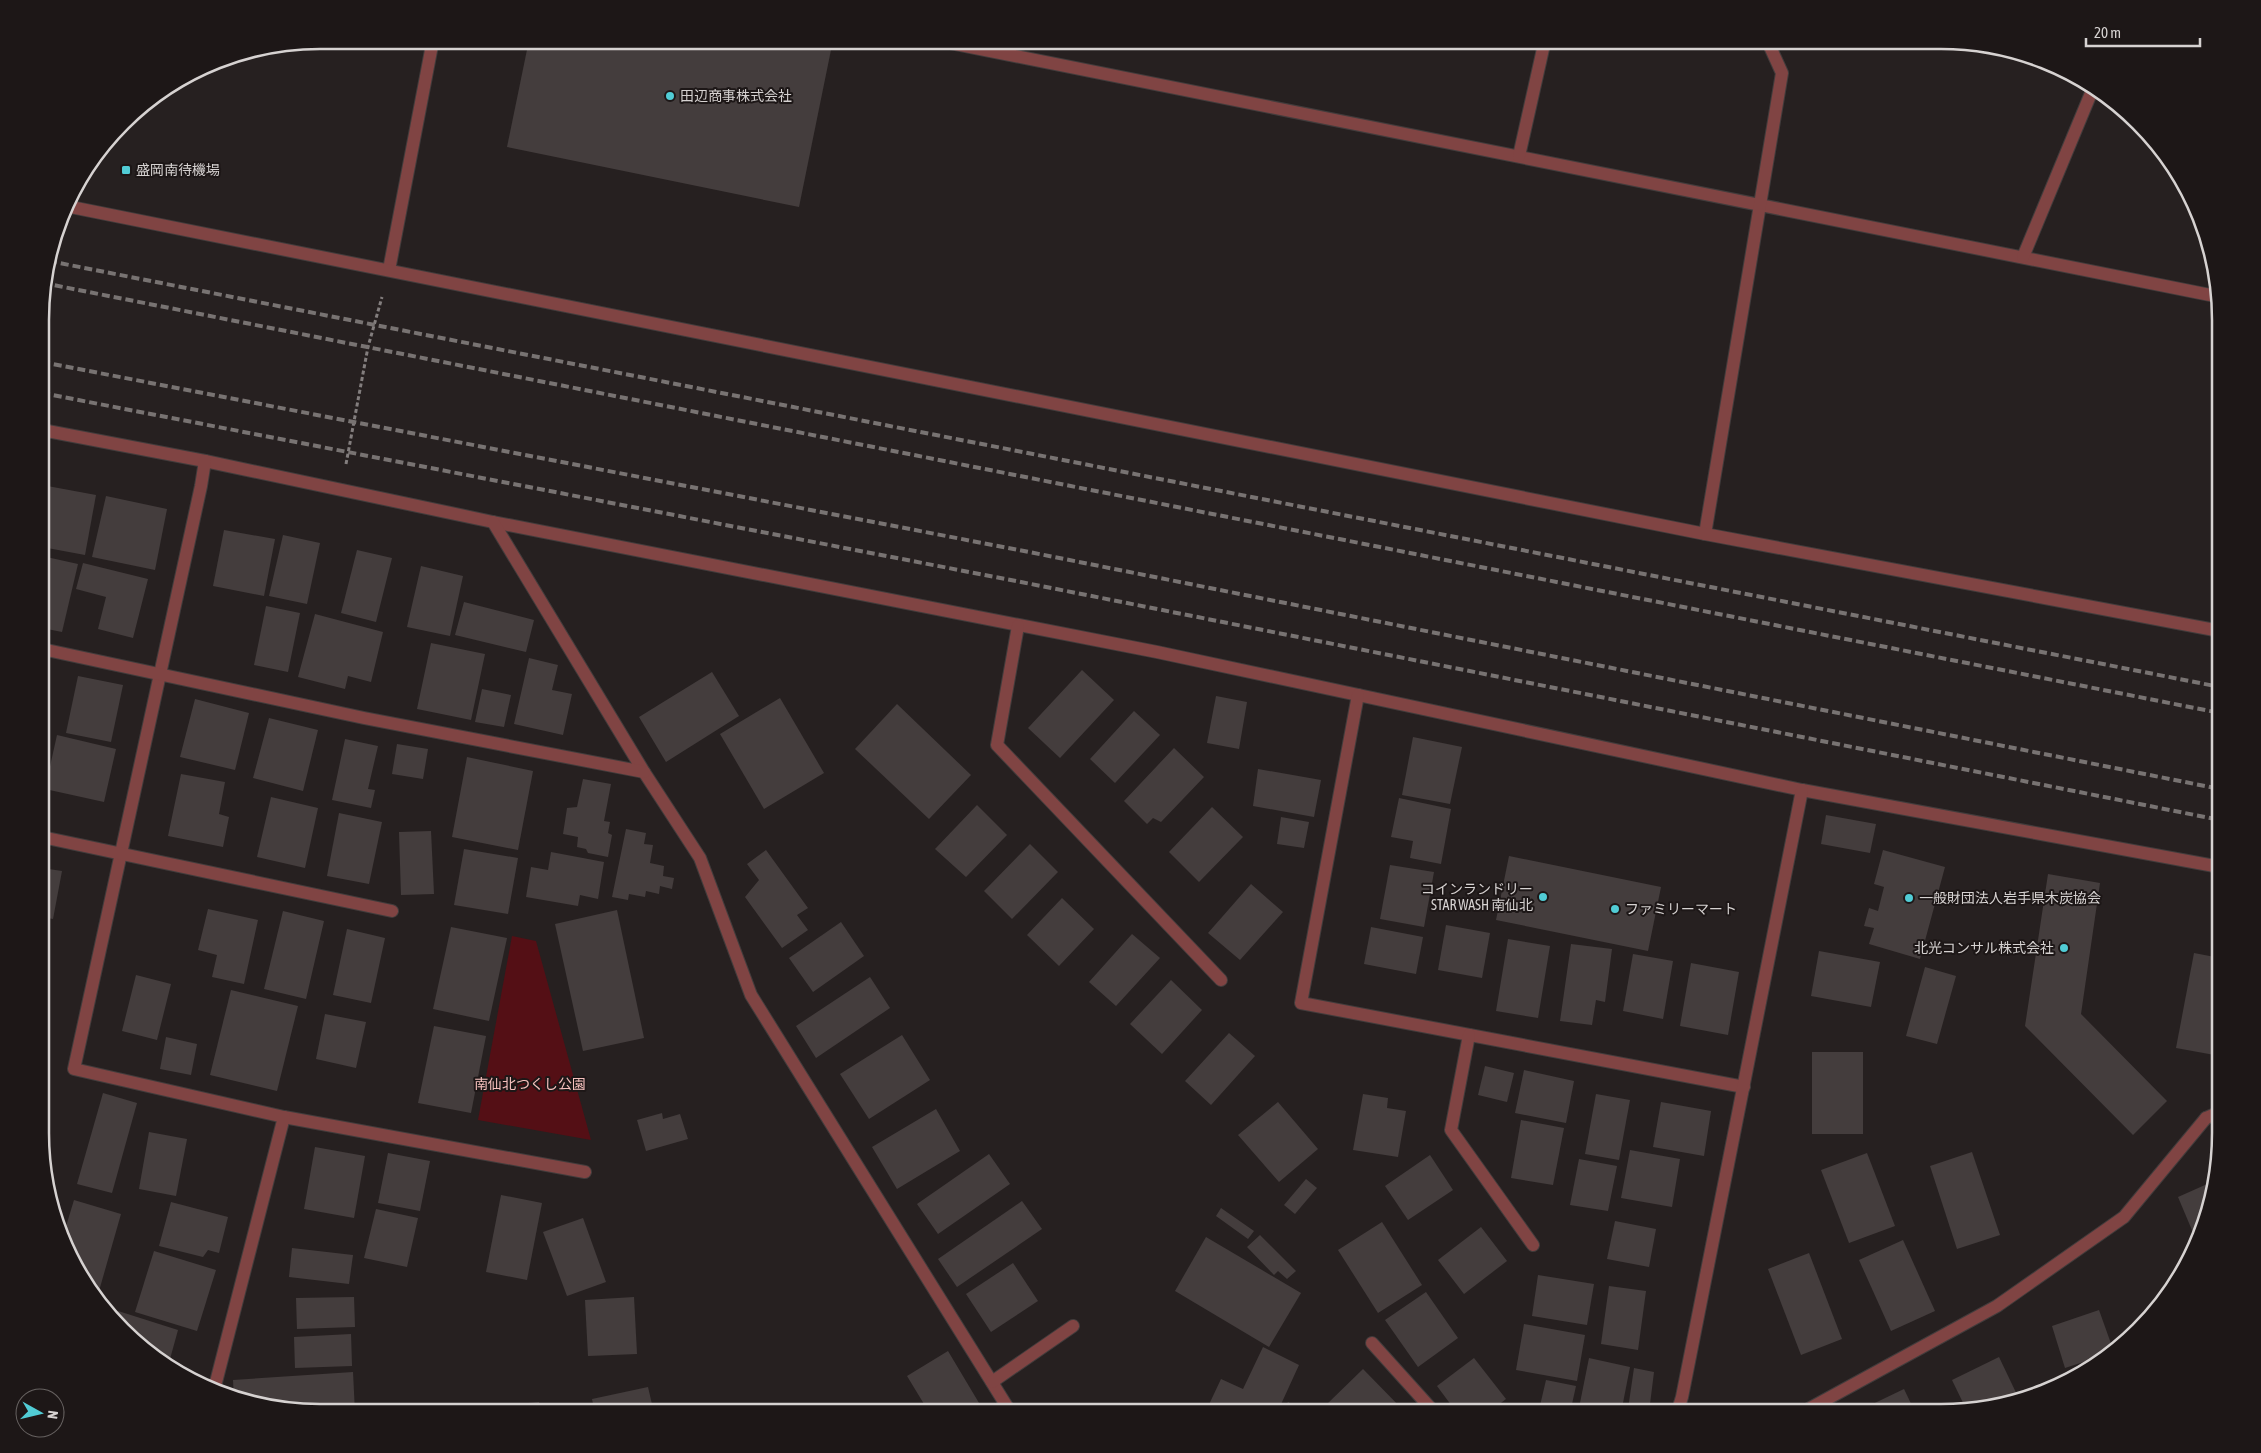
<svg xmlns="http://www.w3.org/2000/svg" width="2261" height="1453" viewBox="0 0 2261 1453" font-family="'Asap Condensed','Noto Sans JP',sans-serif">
  <rect width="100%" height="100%" fill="#262020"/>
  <polygon fill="#540f15" points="512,936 536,941 591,1140 478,1120"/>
  <g fill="#443d3d">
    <polygon points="529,40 809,40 832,45 799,207 507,147"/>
    <polygon points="42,485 96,495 85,555 42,547"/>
    <polygon points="106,496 167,509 155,570 92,557"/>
    <polygon points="224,530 275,539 264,596 213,586"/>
    <polygon points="283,535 320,543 307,604 269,596"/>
    <polygon points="357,550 392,558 376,622 341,613"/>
    <polygon points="42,556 78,564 62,632 42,628"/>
    <polygon points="83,563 148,579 133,638 98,629 106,597 76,589"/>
    <polygon points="421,566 463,576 450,636 407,627"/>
    <polygon points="464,602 534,620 526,652 455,635"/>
    <polygon points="266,606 300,613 288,672 254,665"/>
    <polygon points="315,614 383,632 371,682 348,676 345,689 298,677"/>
    <polygon points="431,643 485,654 471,720 417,709"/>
    <polygon points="529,658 558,665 552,690 572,694 563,735 514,724"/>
    <polygon points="1082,670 1114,700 1060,758 1028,728"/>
    <polygon points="712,672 739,716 666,762 639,717"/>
    <polygon points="78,676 123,685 111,742 66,733"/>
    <polygon points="482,689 511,695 504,727 475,722"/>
    <polygon points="1216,696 1247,702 1239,749 1207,743"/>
    <polygon points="780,698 824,773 764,809 720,734"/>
    <polygon points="195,699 249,713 235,770 180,757"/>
    <polygon points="897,704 971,775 929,819 855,749"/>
    <polygon points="1134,711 1160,735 1115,783 1090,759"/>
    <polygon points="269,718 318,730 303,791 253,778"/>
    <polygon points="57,735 116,749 104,802 45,789"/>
    <polygon points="1413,737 1462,747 1450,804 1402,795"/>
    <polygon points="345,739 378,746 368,789 375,790 371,808 332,800"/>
    <polygon points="397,744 428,749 423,779 392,774"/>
    <polygon points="1174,748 1204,777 1161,822 1153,818 1147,824 1124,801"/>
    <polygon points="467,757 533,771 518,850 452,837"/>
    <polygon points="1258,769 1321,780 1314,817 1253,806"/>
    <polygon points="181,774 225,782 219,814 229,817 223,847 168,836"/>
    <polygon points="583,779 611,784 604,821 610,822 608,833 612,835 608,857 588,853 586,849 577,847 578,837 563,834 567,808 577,807"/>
    <polygon points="271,797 318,808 305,868 257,857"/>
    <polygon points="1399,798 1451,809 1441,864 1410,858 1413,841 1391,837"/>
    <polygon points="977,805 1007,835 966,877 935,849"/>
    <polygon points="1212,807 1243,837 1199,882 1169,852"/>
    <polygon points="339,813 382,822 369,884 327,876"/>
    <polygon points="1826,815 1876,824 1870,853 1821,844"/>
    <polygon points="1281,817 1309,822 1304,848 1277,844"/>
    <polygon points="626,829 646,833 644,844 653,845 650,863 664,866 663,876 674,878 672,889 660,886 659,894 646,891 645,897 629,894 628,900 612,897"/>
    <polygon points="431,831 434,894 401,895 399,832"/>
    <polygon points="1030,844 1058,872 1012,919 984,891"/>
    <polygon points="464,849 518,858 508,914 454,905"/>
    <polygon points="766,850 808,908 797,915 808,930 782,948 745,897 759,880 747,864"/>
    <polygon points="1883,850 1945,867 1920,959 1869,944 1874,928 1864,926 1869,908 1878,911 1884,887 1874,884"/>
    <polygon points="551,852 604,862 598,899 580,895 578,906 526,897 531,867 548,870"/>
    <polygon points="1509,856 1661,887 1648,951 1496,920"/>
    <polygon points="1390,865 1434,872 1424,927 1380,919"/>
    <polygon points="42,868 62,871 53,919 42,917"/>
    <polygon points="2048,874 2100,883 2081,1014 2167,1101 2133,1135 2025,1026"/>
    <polygon points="1251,884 1283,912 1240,960 1208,933"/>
    <polygon points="1062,898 1094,929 1059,966 1027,935"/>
    <polygon points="208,909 258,920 244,984 212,977 217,955 198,950"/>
    <polygon points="617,910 644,1038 583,1051 555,924"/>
    <polygon points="283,911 324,921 306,999 264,989"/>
    <polygon points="841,922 864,956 813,992 789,958"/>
    <polygon points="1446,925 1490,933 1482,978 1438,970"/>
    <polygon points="451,927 507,938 489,1021 433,1009"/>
    <polygon points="1371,927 1423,937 1416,974 1364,964"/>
    <polygon points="347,929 385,938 371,1003 333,995"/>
    <polygon points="1132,934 1160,958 1116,1006 1089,982"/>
    <polygon points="1508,939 1550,946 1538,1018 1496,1011"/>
    <polygon points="1571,944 1612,949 1605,1002 1596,1000 1592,1025 1560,1021"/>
    <polygon points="1819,951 1880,962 1871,1007 1811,996"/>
    <polygon points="2194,953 2220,958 2220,1056 2176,1048"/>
    <polygon points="1633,954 1673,961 1663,1019 1623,1011"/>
    <polygon points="1691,963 1739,972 1728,1035 1680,1026"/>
    <polygon points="1925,967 1956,976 1937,1044 1906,1036"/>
    <polygon points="136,975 171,984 157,1040 122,1031"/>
    <polygon points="870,977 890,1008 816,1058 796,1026"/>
    <polygon points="1171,980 1202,1010 1162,1054 1130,1024"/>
    <polygon points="231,990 298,1006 277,1091 210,1075"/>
    <polygon points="325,1014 366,1022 356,1068 316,1059"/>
    <polygon points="434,1026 486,1036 471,1113 418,1103"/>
    <polygon points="1229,1033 1255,1056 1211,1105 1185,1081"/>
    <polygon points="902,1035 930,1080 869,1119 840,1074"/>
    <polygon points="166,1037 197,1044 191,1075 160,1069"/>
    <rect x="1812" y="1052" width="51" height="82"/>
    <polygon points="1485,1066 1514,1073 1507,1102 1478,1095"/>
    <polygon points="1524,1070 1574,1081 1566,1123 1515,1113"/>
    <polygon points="103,1093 137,1103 112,1193 77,1184"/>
    <polygon points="1363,1094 1388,1098 1387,1108 1406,1111 1398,1157 1353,1150"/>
    <polygon points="1596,1094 1630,1100 1619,1160 1585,1154"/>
    <polygon points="1278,1102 1318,1149 1279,1182 1238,1135"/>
    <polygon points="1661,1102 1711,1111 1704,1156 1653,1147"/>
    <polygon points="936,1109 960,1151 897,1189 872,1147"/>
    <polygon points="662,1113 663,1119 680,1114 688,1139 646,1151 637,1120"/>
    <polygon points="1521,1120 1564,1128 1553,1185 1511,1178"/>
    <polygon points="149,1132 187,1139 176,1196 139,1189"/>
    <polygon points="315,1147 365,1156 354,1218 304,1209"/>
    <polygon points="1630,1150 1680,1159 1672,1207 1621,1198"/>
    <polygon points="1972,1152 2000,1235 1957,1249 1930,1166"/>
    <polygon points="388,1153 430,1161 420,1211 378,1203"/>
    <polygon points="1867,1153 1895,1226 1849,1243 1821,1170"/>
    <polygon points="989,1154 1010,1184 938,1234 917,1204"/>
    <polygon points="1430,1155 1453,1190 1408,1220 1385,1186"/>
    <polygon points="1579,1159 1617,1166 1608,1211 1570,1205"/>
    <polygon points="1306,1179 1317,1188 1295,1214 1284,1205"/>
    <polygon points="2214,1181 2206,1223 2197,1242 2178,1197"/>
    <polygon points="501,1195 542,1203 527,1280 486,1272"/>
    <polygon points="74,1200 121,1214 97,1298 78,1273 64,1233"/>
    <polygon points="1022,1201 1042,1229 957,1287 938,1259"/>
    <polygon points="171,1202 228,1217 219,1253 208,1250 203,1257 159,1246"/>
    <polygon points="1221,1208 1254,1231 1248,1239 1216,1216"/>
    <polygon points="376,1209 418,1218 407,1267 364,1258"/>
    <polygon points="583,1218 606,1282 567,1296 543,1232"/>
    <polygon points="1615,1221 1656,1229 1649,1267 1607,1259"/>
    <polygon points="1382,1222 1422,1285 1378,1313 1338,1250"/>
    <polygon points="1481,1227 1507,1261 1464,1294 1438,1260"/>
    <polygon points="1260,1235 1296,1271 1287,1279 1278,1271 1274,1275 1247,1247"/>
    <polygon points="1206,1237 1301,1293 1269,1347 1175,1291"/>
    <polygon points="1903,1240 1935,1311 1891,1331 1859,1260"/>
    <polygon points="292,1248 353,1255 349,1284 289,1277"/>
    <polygon points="154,1251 216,1270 197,1331 135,1312"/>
    <polygon points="1809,1253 1842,1339 1801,1355 1768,1269"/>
    <polygon points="1013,1263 1038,1301 991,1332 966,1294"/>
    <polygon points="1538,1275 1594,1284 1587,1325 1532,1316"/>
    <polygon points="1609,1286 1646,1291 1638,1350 1601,1344"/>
    <polygon points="1426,1292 1458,1338 1418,1367 1385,1320"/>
    <polygon points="354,1297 355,1327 297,1329 296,1298"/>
    <polygon points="634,1297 637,1354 588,1356 585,1300"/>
    <polygon points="115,1310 178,1330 170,1359 148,1353 122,1331 112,1318"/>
    <polygon points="2099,1310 2114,1352 2065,1368 2052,1326"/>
    <polygon points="1524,1324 1585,1335 1577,1381 1516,1370"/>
    <polygon points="351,1334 352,1366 295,1368 294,1337"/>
    <polygon points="1263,1347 1299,1365 1277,1413 1205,1413 1221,1379 1243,1389"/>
    <polygon points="948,1351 985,1413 917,1413 915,1410 924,1404 907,1376"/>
    <polygon points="1999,1357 2020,1401 1967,1411 1952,1380"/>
    <polygon points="1474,1358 1506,1399 1488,1413 1457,1413 1437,1386"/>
    <polygon points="1589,1358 1630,1367 1621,1413 1578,1413"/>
    <polygon points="1634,1368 1654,1372 1649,1412 1628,1409"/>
    <polygon points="1363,1369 1404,1411 1402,1413 1331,1413 1325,1406"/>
    <polygon points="353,1372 355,1413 320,1413 234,1399 233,1380"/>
    <polygon points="1546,1380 1576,1386 1570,1413 1539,1410"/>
    <polygon points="648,1387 654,1413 595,1413 592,1399"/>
    <polygon points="1904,1389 1915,1412 1856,1412"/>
    <polygon points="539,1402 541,1413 485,1413 484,1407"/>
    <polygon points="1288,1402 1307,1413 1282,1413"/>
  </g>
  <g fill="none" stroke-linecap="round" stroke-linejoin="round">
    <defs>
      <g id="service">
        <polyline points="284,1117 585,1172"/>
        <polyline points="2206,1118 2220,1112"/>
        <polyline points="1372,1343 1435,1413"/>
      </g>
      <g id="minor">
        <polyline points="935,40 2220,297"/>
        <polyline points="1519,156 1545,40"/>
        <polyline points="2023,257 2094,86"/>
        <polyline points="389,270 433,40"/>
        <polyline points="42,430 205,461 493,522 1157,652 1802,790 2220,867"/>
        <polyline points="205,461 201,486 74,1069 284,1117 214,1390"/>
        <polyline points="493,522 644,772 700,858 751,995 1011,1413"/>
        <polyline points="1705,534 1782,73 1767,40"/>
        <polyline points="1018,626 997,745 1221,980"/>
        <polyline points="42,649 364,718 644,772"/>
        <polyline points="1358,695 1301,1003 1744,1087"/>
        <polyline points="42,837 392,911"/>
        <polyline points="1469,1035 1451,1130 1533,1245"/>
        <polyline points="992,1382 1073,1326"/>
        <polyline points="1796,1412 1805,1411 1997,1306 2124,1217 2206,1118"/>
      </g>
      <g id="tertiary">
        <polyline points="66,206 1705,534 2220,631"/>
        <polyline points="1677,1413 1682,1397 1802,790"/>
      </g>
    </defs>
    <use href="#service" stroke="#423c3c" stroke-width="14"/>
    <use href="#minor" stroke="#423c3c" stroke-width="14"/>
    <use href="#tertiary" stroke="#423c3c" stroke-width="14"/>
    <polyline stroke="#837e7e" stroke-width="3" stroke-dasharray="4 2.5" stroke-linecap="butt" points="346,464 368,347 382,297"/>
    <use href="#service" stroke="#804443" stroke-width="12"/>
    <use href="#minor" stroke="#804443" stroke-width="12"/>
    <use href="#tertiary" stroke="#804443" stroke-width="12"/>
    <g stroke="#787372" stroke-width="4" stroke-dasharray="8 4" stroke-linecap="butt">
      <polyline points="49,261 2220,687"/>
      <polyline points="43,283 2220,713"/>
      <polyline points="42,362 1024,551 2220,789"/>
      <polyline points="42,393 1021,582 2220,820"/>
    </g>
  </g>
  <g fill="#51ccd5" stroke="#1d1717" stroke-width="2">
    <circle cx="670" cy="96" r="5"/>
    <rect x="121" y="165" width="10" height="10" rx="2.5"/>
    <circle cx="1543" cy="897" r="5"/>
    <circle cx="1909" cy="898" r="5"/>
    <circle cx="1615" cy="909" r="5"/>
    <circle cx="2064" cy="948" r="5"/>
  </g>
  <g text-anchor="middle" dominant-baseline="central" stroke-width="4" stroke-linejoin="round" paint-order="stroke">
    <g font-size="14" fill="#d6d2d1" stroke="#1d1717" text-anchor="start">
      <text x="680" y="96">田辺商事株式会社</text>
      <text x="136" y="170">盛岡南待機場</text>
      <text x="1533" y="889" text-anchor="end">コインランドリー<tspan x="1533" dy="16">STAR WASH 南仙北</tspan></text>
      <text x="1919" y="898">一般財団法人岩手県木炭協会</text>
      <text x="1625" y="909">ファミリーマート</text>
      <text x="2054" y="948" text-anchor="end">北光コンサル株式会社</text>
    </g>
    <g font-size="14" fill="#f6c1be" stroke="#1d1717">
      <text x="530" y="1084">南仙北つくし公園</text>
    </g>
  </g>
  <path d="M0 0H2261V1453H0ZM320 49H1941A271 271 0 0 1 2212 320V1133A271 271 0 0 1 1941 1404H320A271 271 0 0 1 49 1133V320A271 271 0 0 1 320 49Z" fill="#1d1717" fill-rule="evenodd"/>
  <path fill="none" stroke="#d6d2d1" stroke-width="2.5" d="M320 49H1941A271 271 0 0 1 2212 320V1133A271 271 0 0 1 1941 1404H320A271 271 0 0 1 49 1133V320A271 271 0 0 1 320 49Z"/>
  <g transform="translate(40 1413) rotate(98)"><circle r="24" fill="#1d1717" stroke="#676261"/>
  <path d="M0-4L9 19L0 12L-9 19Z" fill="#51ccd5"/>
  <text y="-8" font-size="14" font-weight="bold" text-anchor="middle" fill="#d6d2d1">N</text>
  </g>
  <path d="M2086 38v8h114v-8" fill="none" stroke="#d6d2d1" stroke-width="2.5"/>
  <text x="2094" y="38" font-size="15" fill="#d6d2d1" stroke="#1d1717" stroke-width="4" paint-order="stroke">20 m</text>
</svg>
